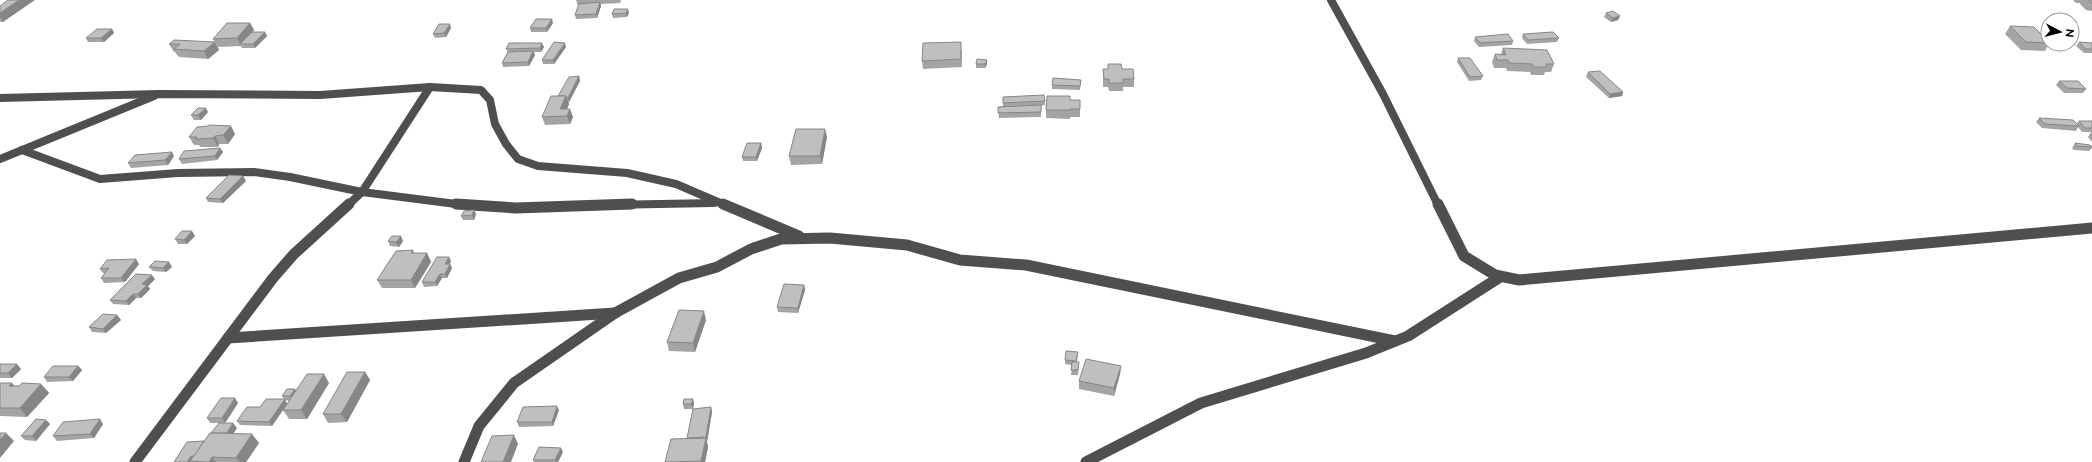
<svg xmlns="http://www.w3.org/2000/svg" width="2092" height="462" viewBox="0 0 2092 462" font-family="Raleway,sans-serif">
  <rect width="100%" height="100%" fill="#fff"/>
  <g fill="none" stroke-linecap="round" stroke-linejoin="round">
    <g stroke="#4f4f4f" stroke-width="8">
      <polyline points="1331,0 1383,94 1438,205"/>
      <polyline points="0,98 159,94 320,95 430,87 481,90 490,100 495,124 506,144 518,159 538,166 627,173 676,184 725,205"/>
      <polyline points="22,150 100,179 178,173 254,172 290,177 362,192 464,205"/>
      <polyline points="0,159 154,96"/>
      <polyline points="348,205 362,192 430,87"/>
      <polyline points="605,205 714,203"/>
    </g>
    <g stroke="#4f4f4f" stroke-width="11">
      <polyline points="456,204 516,208 632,204"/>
      <polyline points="723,204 799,236"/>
      <polyline points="1438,204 1464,256 1495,275 1519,280 2092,228"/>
      <polyline points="228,338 615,313"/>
      <polyline points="135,462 273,278 294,254 349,204"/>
      <polyline points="464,462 479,426 514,383 615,313 679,278 717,267 751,249 781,239 830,238 907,245 960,260 1026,265 1395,341"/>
      <polyline points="1086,462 1201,403 1366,353 1408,336 1500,277"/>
    </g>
  </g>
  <g fill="#a4a4a4">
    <polygon points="576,0 621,0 620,3 601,4 601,6 597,18 576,19 575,15 579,5 578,6"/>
    <polygon points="2073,0 2092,0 2092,11 2086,10 2080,4 2080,3 2076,3"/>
    <polygon points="0,6 3,22 0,22"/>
    <polygon points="629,13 627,17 613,18 612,14"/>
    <polygon points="1606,13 1620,16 1618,20 1611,22 1604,17"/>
    <polygon points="250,23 254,30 253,32 265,32 267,36 255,48 242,48 241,46 218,47 213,39"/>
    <polygon points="553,23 547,32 531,32 530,28"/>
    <polygon points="2010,26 2048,41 2048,44 2049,44 2045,51 2021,50 2005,34"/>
    <polygon points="451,28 446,37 435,38 433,34"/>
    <polygon points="112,29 114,33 104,42 88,42 86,38"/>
    <polygon points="1523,34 1559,38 1557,42 1527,44 1522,38"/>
    <polygon points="1475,37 1513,41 1512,45 1479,47 1474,41"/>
    <polygon points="215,42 219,50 208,59 179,57 175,52 174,52 169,44"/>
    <polygon points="2079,42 2092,43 2092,53 2084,53 2076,46"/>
    <polygon points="544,47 541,52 534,52 535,55 529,66 503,67 502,63 508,52 506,49"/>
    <polygon points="566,47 554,64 543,64 542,60"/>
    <polygon points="1503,48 1554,64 1551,72 1545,72 1544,75 1531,75 1530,72 1507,71 1506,68 1494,68 1492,62 1495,54 1501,54"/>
    <polygon points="962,50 962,67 923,69 922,61"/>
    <polygon points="1458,58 1483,76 1481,80 1469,81 1457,62"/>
    <polygon points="987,60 987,64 985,68 976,68 976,64"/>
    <polygon points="1108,64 1122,69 1134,79 1134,87 1123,87 1123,91 1109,91 1108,87 1103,87 1103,69 1108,69"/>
    <polygon points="1588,72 1623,92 1622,96 1609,98 1586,77"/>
    <polygon points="579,76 580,81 569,102 568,102 569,104 567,109 573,117 570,124 545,125 542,117 558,96"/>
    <polygon points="1081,80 1080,90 1052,89 1052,85"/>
    <polygon points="2059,81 2086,89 2083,93 2064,93 2056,85"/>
    <polygon points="1003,97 1045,101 1045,105 1041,106 1041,117 999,118 998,107 1003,106"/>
    <polygon points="1070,100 1080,100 1080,117 1070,117 1070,119 1046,118 1046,110"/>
    <polygon points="208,112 201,120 194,120 191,115"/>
    <polygon points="2039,118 2076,124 2079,121 2092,121 2092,142 2088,137 2091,132 2082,132 2078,127 2076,131 2042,128 2036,122"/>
    <polygon points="235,134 228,144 219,144 218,147 200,147 199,145 194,145 189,137"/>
    <polygon points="827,137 822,164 791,165 789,156"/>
    <polygon points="761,143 762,148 757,161 743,161 742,157"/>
    <polygon points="2075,143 2092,147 2092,148 2089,151 2074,150 2072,148"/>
    <polygon points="220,148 223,152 217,160 182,164 179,159"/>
    <polygon points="174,156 168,165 131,168 128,163"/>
    <polygon points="243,176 246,181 223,203 208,202 206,198"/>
    <polygon points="474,210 476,214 474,220 463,220 461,216"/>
    <polygon points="195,236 187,244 178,244 175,239"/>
    <polygon points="388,241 403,241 399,247 390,246"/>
    <polygon points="413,250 414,253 427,253 431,262 415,288 382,288 377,280"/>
    <polygon points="451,261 450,264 452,268 447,278 442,278 437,286 424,287 422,282"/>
    <polygon points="139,264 125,282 104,283 101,278 105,273 103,273 100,269"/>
    <polygon points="149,267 172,267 166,272 153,271"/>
    <polygon points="155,279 148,286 150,289 141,298 136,298 129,305 113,304 110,300"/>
    <polygon points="804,285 805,290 798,313 778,312 777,307"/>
    <polygon points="117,315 121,320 106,333 92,332 89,327"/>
    <polygon points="706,320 695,352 669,351 667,342"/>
    <polygon points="1078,352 1077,362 1079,362 1078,375 1071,375 1072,365 1065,364 1065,360"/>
    <polygon points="0,364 21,369 12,378 0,378"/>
    <polygon points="78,366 82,370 73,381 47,382 44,377"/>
    <polygon points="1121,366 1120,374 1114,396 1079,389 1079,381"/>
    <polygon points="365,372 370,380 347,422 328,423 323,414"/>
    <polygon points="0,383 15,386 41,384 49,393 27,417 0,416"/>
    <polygon points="329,383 307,419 289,419 283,410 290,401 285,400 287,404 272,426 240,425 237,421 284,399 282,396 295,389 296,391"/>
    <polygon points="238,403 225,423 210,423 207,418"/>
    <polygon points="694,403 693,409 684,409 683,404"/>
    <polygon points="711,407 712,412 707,442 708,447 705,462 665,462 687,439 687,438"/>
    <polygon points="559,410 553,426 519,427 517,422"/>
    <polygon points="46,420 50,424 36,441 25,440 21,436"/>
    <polygon points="103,424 94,438 57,441 53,436"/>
    <polygon points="237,428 233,434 259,443 246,462 174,462 204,441 210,433"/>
    <polygon points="563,452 558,462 534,462 533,460"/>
  </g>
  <g fill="#868686">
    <polygon points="19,0 35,0 3,22 0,17 0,13"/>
    <polygon points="600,2 601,6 597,18 596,14"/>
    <polygon points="628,9 629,13 627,17 626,13"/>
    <polygon points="1620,16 1618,20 1611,22 1613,18"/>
    <polygon points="552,19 553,23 547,32 546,28"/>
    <polygon points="250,23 254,30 243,44 240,44 241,46 237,38"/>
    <polygon points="450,24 451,28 446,37 444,33"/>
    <polygon points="112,29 114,33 104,42 101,38"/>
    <polygon points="265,32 267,36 255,48 253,44"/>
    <polygon points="215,42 219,50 208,59 204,51"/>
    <polygon points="542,43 544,47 541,52 540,48"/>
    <polygon points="565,43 566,47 554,64 553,60"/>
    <polygon points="533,51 535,55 529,66 528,62"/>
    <polygon points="987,60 987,64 985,68 985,64"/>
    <polygon points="579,76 580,81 569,102 568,98"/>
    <polygon points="1623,92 1622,96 1609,98 1610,94"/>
    <polygon points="566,96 569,104 564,116 560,109"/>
    <polygon points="206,108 208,112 201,120 198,115"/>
    <polygon points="570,109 573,117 570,124 567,116"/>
    <polygon points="231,126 235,134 228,144 223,135"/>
    <polygon points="825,129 827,137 822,164 820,156"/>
    <polygon points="215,136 219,144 218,147 213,138"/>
    <polygon points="761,143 762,148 757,161 756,157"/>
    <polygon points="220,148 223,152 217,160 215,156"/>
    <polygon points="172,152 174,156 168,165 165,160"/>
    <polygon points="243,176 246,181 223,203 220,199"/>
    <polygon points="474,210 476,214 474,220 472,215"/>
    <polygon points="192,231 195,236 187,244 184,240"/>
    <polygon points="401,236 403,241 399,247 396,242"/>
    <polygon points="427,253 431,262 415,288 411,280"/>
    <polygon points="449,257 451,261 447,268 445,264"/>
    <polygon points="136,259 139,264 125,282 121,278"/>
    <polygon points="169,262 172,267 166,272 163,268"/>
    <polygon points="450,264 452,268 447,278 445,274"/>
    <polygon points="440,274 442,278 437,286 435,282"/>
    <polygon points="152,275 155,279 148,286 150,289 141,298 138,294 142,284"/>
    <polygon points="804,285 805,290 798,313 798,308"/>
    <polygon points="133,294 136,298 129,305 126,301"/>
    <polygon points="704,311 706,320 695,352 693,343"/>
    <polygon points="117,315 121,320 106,333 103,329"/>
    <polygon points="17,364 21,369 12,378 8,373"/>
    <polygon points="78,366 82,370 73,381 69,377"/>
    <polygon points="1121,366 1120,374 1114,396 1114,388"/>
    <polygon points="365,372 370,380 347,422 341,414"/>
    <polygon points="324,374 329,383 307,419 301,410"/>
    <polygon points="12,383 20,392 9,386"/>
    <polygon points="41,384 49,393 27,417 20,408"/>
    <polygon points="295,389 298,394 293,401 290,396"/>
    <polygon points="235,398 238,403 225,423 222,418"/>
    <polygon points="285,399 287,404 272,426 269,422"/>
    <polygon points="693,399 694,403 693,409 691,404"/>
    <polygon points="557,406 559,410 553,426 552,422"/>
    <polygon points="711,407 712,412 707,442 706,437"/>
    <polygon points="100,419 103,424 94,438 90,434"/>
    <polygon points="46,420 50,424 36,441 32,436"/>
    <polygon points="233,423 237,428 230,438 227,433"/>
    <polygon points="6,433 14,441 0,458 0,440"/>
    <polygon points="252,434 259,443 246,462 240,462 236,458"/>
    <polygon points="514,435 518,444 511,462 503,462"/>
    <polygon points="706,438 708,447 705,462 701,462 701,461"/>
    <polygon points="561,448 563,452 558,462 556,462 555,460"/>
    <polygon points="191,456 194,461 190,461 191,462 187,462"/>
    <polygon points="212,457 216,462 209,462"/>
  </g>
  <g fill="#bfbfbf" stroke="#868686">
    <polygon points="8,0 19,0 0,13 0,6"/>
    <polygon points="2088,0 2092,0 2092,3 2091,3"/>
    <polygon points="600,2 596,14 575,15 579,4"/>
    <polygon points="614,9 628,9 626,13 612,14"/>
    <polygon points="1613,11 1620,16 1613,18 1606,13"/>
    <polygon points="536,19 552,19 546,28 530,28"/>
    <polygon points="227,23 250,23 237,38 213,39"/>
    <polygon points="439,24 450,24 444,33 433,34"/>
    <polygon points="2010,26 2034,27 2048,41 2048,43 2026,42"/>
    <polygon points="97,29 112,29 101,38 86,38"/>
    <polygon points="252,32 265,32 253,44 240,44"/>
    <polygon points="1553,32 1559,38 1528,40 1523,34"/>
    <polygon points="1508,34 1513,41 1480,43 1475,37"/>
    <polygon points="174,40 215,42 204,51 174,49 180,44 169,44"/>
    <polygon points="554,42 565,43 553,60 542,60"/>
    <polygon points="961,42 961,59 922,61 923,43"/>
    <polygon points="2079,42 2092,43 2092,49 2086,49"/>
    <polygon points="509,43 542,43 540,48 506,49"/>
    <polygon points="1503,48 1547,50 1554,64 1546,64 1547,67 1534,67 1532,64 1509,63 1508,60 1497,60 1495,54 1506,55"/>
    <polygon points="533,51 528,62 502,63 508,52"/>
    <polygon points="1458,58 1470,58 1483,76 1470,77"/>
    <polygon points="977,59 987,60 985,64 976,64"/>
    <polygon points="1108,64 1121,64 1122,69 1133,69 1134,79 1123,79 1123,83 1109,83 1109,79 1104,79 1103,69 1108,69"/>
    <polygon points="1600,71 1623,92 1610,94 1588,72"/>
    <polygon points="579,76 568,98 567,98 566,96 558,96 569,77"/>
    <polygon points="1053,78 1081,80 1080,86 1052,85"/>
    <polygon points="2059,81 2078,81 2086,89 2067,88"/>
    <polygon points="1044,95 1045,101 1003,103 1003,97"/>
    <polygon points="551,96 566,96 560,109 570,109 567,116 542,117"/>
    <polygon points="1047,96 1070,96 1070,100 1080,100 1080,109 1070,109 1070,110 1046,110"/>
    <polygon points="1041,105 1041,112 998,113 998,107"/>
    <polygon points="198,108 206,108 198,115 191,115"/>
    <polygon points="2039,118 2073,120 2079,126 2045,124"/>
    <polygon points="2079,121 2092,121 2092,128 2085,128"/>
    <polygon points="209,125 231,126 223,135 215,136 213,138 195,139 197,137 189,137 197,127 208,126"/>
    <polygon points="796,129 825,129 820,156 789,156"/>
    <polygon points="747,143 761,143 756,157 742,157"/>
    <polygon points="2075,143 2090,145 2092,147 2077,146"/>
    <polygon points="220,148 215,156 179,159 184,151"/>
    <polygon points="172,152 165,160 128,163 135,155"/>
    <polygon points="229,175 243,176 220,199 206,198"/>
    <polygon points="474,210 472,215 461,216 464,211"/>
    <polygon points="182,231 192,231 184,240 175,239"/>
    <polygon points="392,236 401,236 396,242 388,241"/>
    <polygon points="413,250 411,253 427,253 411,280 377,280 396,251"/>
    <polygon points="437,257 449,257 445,264 450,264 445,274 440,274 435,282 422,282"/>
    <polygon points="136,259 121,278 101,278 109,268 100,269 107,260"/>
    <polygon points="155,261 169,262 163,268 149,267"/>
    <polygon points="136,274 152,275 142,284 147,285 138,294 133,294 126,301 110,300"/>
    <polygon points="784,284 804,285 798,308 777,307"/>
    <polygon points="679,310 704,311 693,343 667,342"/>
    <polygon points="103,314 117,315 103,329 89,327"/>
    <polygon points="1066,351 1078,352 1076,361 1065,360"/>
    <polygon points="1086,359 1121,366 1114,388 1079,381"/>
    <polygon points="1072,362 1079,362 1078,370 1071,370"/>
    <polygon points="0,364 17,364 8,373 0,373"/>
    <polygon points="53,366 78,366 69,377 44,377"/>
    <polygon points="347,372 365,372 341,414 323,414"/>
    <polygon points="307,374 324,374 301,410 283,410"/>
    <polygon points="0,383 12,383 9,386 19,386 22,383 41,384 20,408 0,408"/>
    <polygon points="287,389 295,389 290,396 282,396"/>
    <polygon points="221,398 235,398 222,418 207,418"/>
    <polygon points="266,399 285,399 269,422 237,421 247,407 260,407"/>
    <polygon points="684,399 693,399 691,404 683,404"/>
    <polygon points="557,406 552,422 517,422 523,407"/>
    <polygon points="711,407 706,437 687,438 693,409"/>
    <polygon points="36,419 46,420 32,436 21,436"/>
    <polygon points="100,419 90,434 53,436 63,422"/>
    <polygon points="219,423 233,423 227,433 211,433"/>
    <polygon points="0,433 6,433 0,440"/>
    <polygon points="210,433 252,434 236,458 212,457 209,462 190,461"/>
    <polygon points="514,435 503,462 481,462 492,436"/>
    <polygon points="706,438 701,461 665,462 671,439"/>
    <polygon points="204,441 194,456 191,456 187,462 174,462 187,442"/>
    <polygon points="539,447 561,448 555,460 533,460"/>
  </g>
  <g transform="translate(2060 32) rotate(97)"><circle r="19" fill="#ffffff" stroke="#999999"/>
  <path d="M0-3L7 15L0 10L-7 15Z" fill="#000000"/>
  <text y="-6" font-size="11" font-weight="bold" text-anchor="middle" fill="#000000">N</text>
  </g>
</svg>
